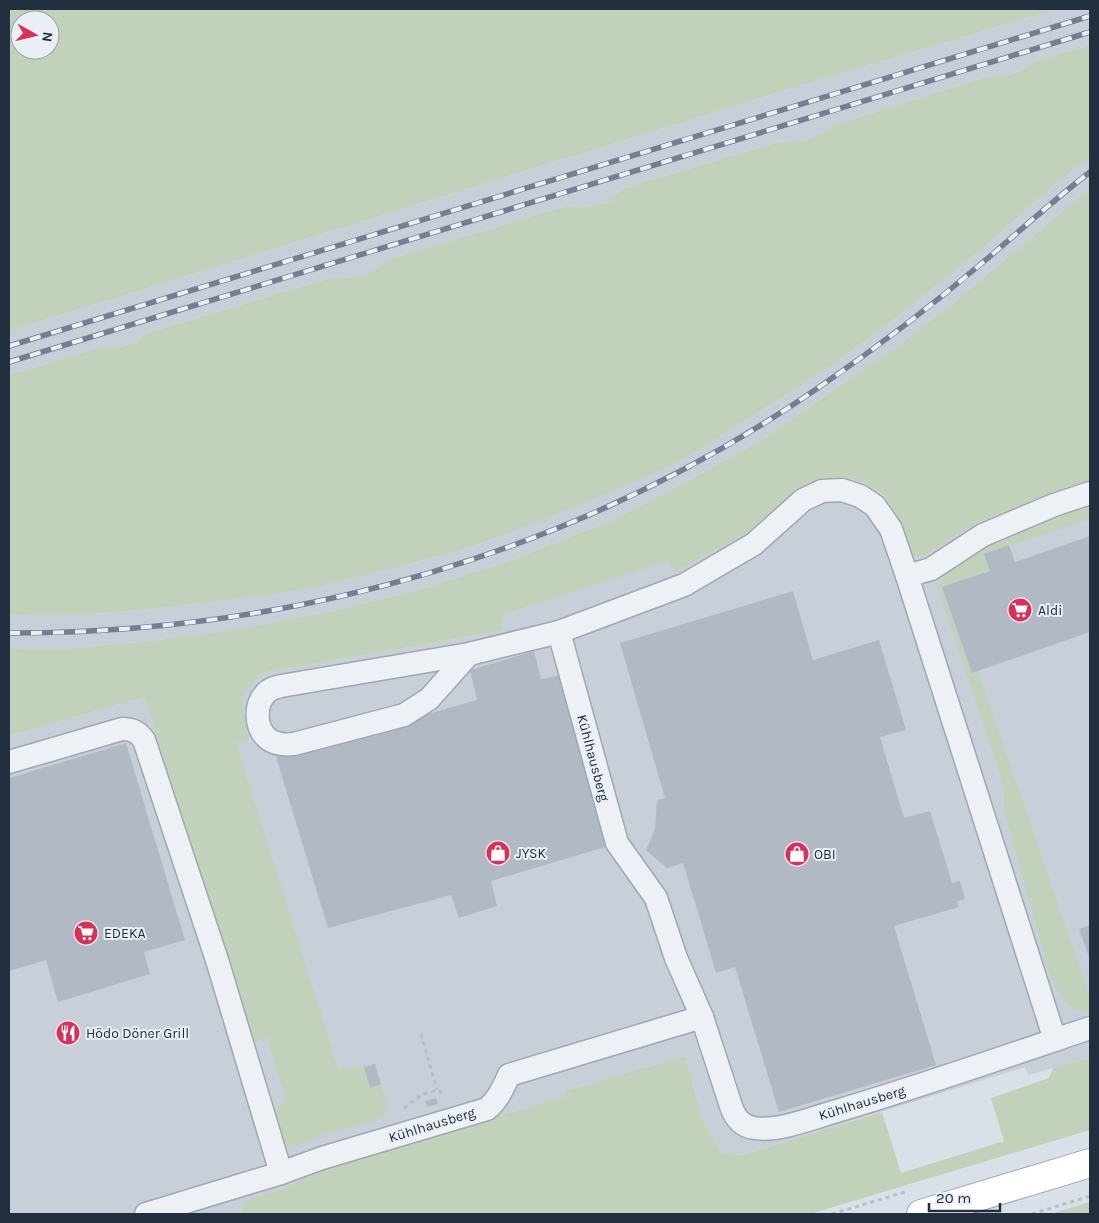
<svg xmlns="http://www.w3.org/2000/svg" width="1099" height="1223" viewBox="0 0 1099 1223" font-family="Karla,sans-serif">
  <rect width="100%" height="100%" fill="#dae0e7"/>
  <g fill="#c8cfd9">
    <polygon points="1057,9 1090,9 1090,45 1036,61 1020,71 1006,76 989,76 834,125 823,135 797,143 775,143 624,188 608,202 587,207 565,206 390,259 372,273 353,279 330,278 147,333 136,342 120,347 102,347 9,375 9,331 809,83"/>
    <polygon points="1090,157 1090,188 951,305 896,347 763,439 686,482 610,521 509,561 419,590 328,612 227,631 149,641 64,649 9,648 9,615 93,614 152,609 238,599 413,563 456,552 504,535 676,464 810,380 882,329 983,248 1052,187"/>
    <polygon points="842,477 864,482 885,497 903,526 913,554 925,555 979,522 1051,495 1090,483 1090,1058 1028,1075 1025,1067 742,1155 721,1152 703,1121 685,1056 564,1091 565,1096 323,1168 286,1187 244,1201 241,1214 9,1214 9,736 145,697 261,673 502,631 503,615 667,560 675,571 746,534 795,491 819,479"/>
  </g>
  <g fill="#c2d2ba" fill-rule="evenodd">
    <path d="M9,9H1057L809,83L9,331ZM20,20H50V50H20Z"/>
    <path d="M1090,45V157L1052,187L983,248L882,329L810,380L676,464L601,496L504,535L456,552L321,586L238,599L152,609L93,614L9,615V375L102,347H120L136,342L147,333L330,278C359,279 366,278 390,259L565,206L587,207L608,202L624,188L775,143C799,143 815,141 834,125L989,76H1006L1020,71L1036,61Z"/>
    <polygon points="1090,188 1090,483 1051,495 979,522 925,555 919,557 913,554 903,526 885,496 864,482 842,477 819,479 795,491 746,534 675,572 667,561 503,615 502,631 261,673 241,697 249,740 236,743 338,1068 364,1067 370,1087 381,1084 387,1104 383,1119 320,1135 315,1140 283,1148 272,1108 287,1103 267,1038 253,1042 145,697 9,736 9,648 64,649 149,641 227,631 328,612 419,590 509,561 610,521 686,482 763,439 896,347 951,305"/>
    <path d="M1090,505V519L984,554L990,571L943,587L972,672L978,671L1090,997V1013C1069,1011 1060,996 1051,979L1004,810V792L1000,774L938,590L940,582L946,573L999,537L1017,529Z"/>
    <polygon points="685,1056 703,1121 721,1152 742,1155 882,1112 901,1173 1004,1141 991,1098 1049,1078 1053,1068 1090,1058 1090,1130 810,1214 241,1214 244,1201 286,1187 323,1168 565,1096 564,1091"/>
    <polygon points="1090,1202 1090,1214 1050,1214"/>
  </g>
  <g fill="#b1bac4">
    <polygon points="1090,536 1090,632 972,673 942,587 990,571 984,554 1009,545 1015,562"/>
    <polygon points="793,591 813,660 879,640 906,730 880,737 904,818 930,811 952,883 960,881 965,899 957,901 959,907 894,926 936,1065 779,1112 735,967 716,973 683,863 667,868 646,850 655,829 657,800 665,798 620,643"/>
    <polygon points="534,651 541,679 561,675 609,846 491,881 497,906 459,918 451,895 328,928 276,757 477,700 470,670"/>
    <polygon points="126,743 185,940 144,952 150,974 58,1002 46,960 9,971 9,778"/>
    <polygon points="1090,925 1090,960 1079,929"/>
    <polygon points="375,1064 381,1084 370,1088 364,1067"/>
    <polygon points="436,1098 438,1104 427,1107 425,1101"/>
  </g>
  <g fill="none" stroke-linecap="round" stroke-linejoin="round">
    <defs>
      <g id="minor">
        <polyline points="907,576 931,569 983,535 1054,505 1090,493"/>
        <path d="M559,632L617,843L656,898L676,958L702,1017L731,1106C735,1118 741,1126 754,1128C780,1132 815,1117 840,1110C924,1085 1007,1056 1090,1028"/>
        <path d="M469,654L429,699L404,715L294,744C285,745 275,745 267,738C255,727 254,704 267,692C270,689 277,687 281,686L469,654L559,632L684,585L754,544L803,500L822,491L842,490L860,496L875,506L891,529L907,576L1055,1040"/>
        <path d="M9,762L122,729C133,729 138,732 144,740L217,960L281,1173"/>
        <path d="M146,1214L281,1173L322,1158L487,1109C498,1100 503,1088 509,1075L702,1017"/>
      </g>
      <polyline id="major" points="921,1214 1090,1163"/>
    </defs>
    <use href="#minor" stroke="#9fa7b1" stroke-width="25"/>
    <use href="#major" stroke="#98a5b4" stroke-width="30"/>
    <g stroke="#b8bec5" stroke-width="3" stroke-dasharray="4 4" stroke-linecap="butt">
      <polyline points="421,1034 437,1090"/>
      <polyline points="404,1108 421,1095 437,1090 444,1094"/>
      <polyline points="832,1214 905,1192"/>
      <polyline points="1032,1214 1090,1196"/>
    </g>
    <use href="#minor" stroke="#edf0f5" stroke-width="22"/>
    <use href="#major" stroke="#fff" stroke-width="28"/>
    <defs>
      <g id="rail">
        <polyline points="9,346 1090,16"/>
        <polyline points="9,362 1090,32"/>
        <path d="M9,633C294,634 579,552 815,390C875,349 933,305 988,258C1022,229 1055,199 1090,172"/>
      </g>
    </defs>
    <use href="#rail" stroke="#728092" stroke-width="5.5"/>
    <use href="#rail" stroke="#eaeff5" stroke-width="4" stroke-dasharray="11" stroke-linecap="butt"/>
  </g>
  <defs>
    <symbol id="supermarket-disc" viewBox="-11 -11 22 22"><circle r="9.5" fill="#dc2f55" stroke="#eaeff5"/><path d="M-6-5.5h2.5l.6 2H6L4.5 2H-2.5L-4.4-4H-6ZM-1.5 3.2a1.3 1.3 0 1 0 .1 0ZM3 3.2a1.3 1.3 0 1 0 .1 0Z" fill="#fff"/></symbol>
    <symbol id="shop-disc" viewBox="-11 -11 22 22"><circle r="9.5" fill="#dc2f55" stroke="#eaeff5"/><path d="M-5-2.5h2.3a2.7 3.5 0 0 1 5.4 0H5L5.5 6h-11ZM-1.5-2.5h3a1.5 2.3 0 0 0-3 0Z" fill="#fff"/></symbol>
    <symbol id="restaurant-disc" viewBox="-11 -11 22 22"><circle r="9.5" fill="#dc2f55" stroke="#eaeff5"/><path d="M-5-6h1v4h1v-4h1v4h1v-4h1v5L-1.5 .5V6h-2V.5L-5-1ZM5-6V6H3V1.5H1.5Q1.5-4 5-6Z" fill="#fff"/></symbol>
  </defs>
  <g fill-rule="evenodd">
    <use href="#supermarket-disc" x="1006" y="596" width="28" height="28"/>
    <use href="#shop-disc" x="484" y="839" width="28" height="28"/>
    <use href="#shop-disc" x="783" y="840" width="28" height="28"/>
    <use href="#supermarket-disc" x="72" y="919" width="28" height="28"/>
    <use href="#restaurant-disc" x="54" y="1019" width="28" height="28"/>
  </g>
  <g text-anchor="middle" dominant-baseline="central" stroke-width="4" stroke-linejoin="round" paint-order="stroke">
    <g font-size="14" fill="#232f3e" stroke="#eaeff5" text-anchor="start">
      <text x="1038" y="610">Aldi</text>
      <text x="516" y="853">JYSK</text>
      <text x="814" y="854">OBI</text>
      <text x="104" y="933">EDEKA</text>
      <text x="86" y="1033">Hödo Döner Grill</text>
    </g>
    <g font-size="14" fill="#232f3e" stroke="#eaeff5">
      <text transform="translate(593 758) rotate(75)">Kühlhausberg</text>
      <text transform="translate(862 1103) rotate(-17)">Kühlhausberg</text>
      <text transform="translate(432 1125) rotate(-17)">Kühlhausberg</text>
    </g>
  </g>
  <rect width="1099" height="1223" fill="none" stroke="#232f3e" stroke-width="20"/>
  <g transform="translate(35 35) rotate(98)"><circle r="24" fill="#eaeff5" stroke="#9aa2ac"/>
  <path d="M0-4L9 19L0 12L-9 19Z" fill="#dc2f55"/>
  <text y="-8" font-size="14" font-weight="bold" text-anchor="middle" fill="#232f3e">N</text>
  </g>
  <path d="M929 1203v8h71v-8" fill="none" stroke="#232f3e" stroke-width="2.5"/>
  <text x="936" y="1203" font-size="15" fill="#232f3e" stroke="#eaeff5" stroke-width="4" paint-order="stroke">20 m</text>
</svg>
